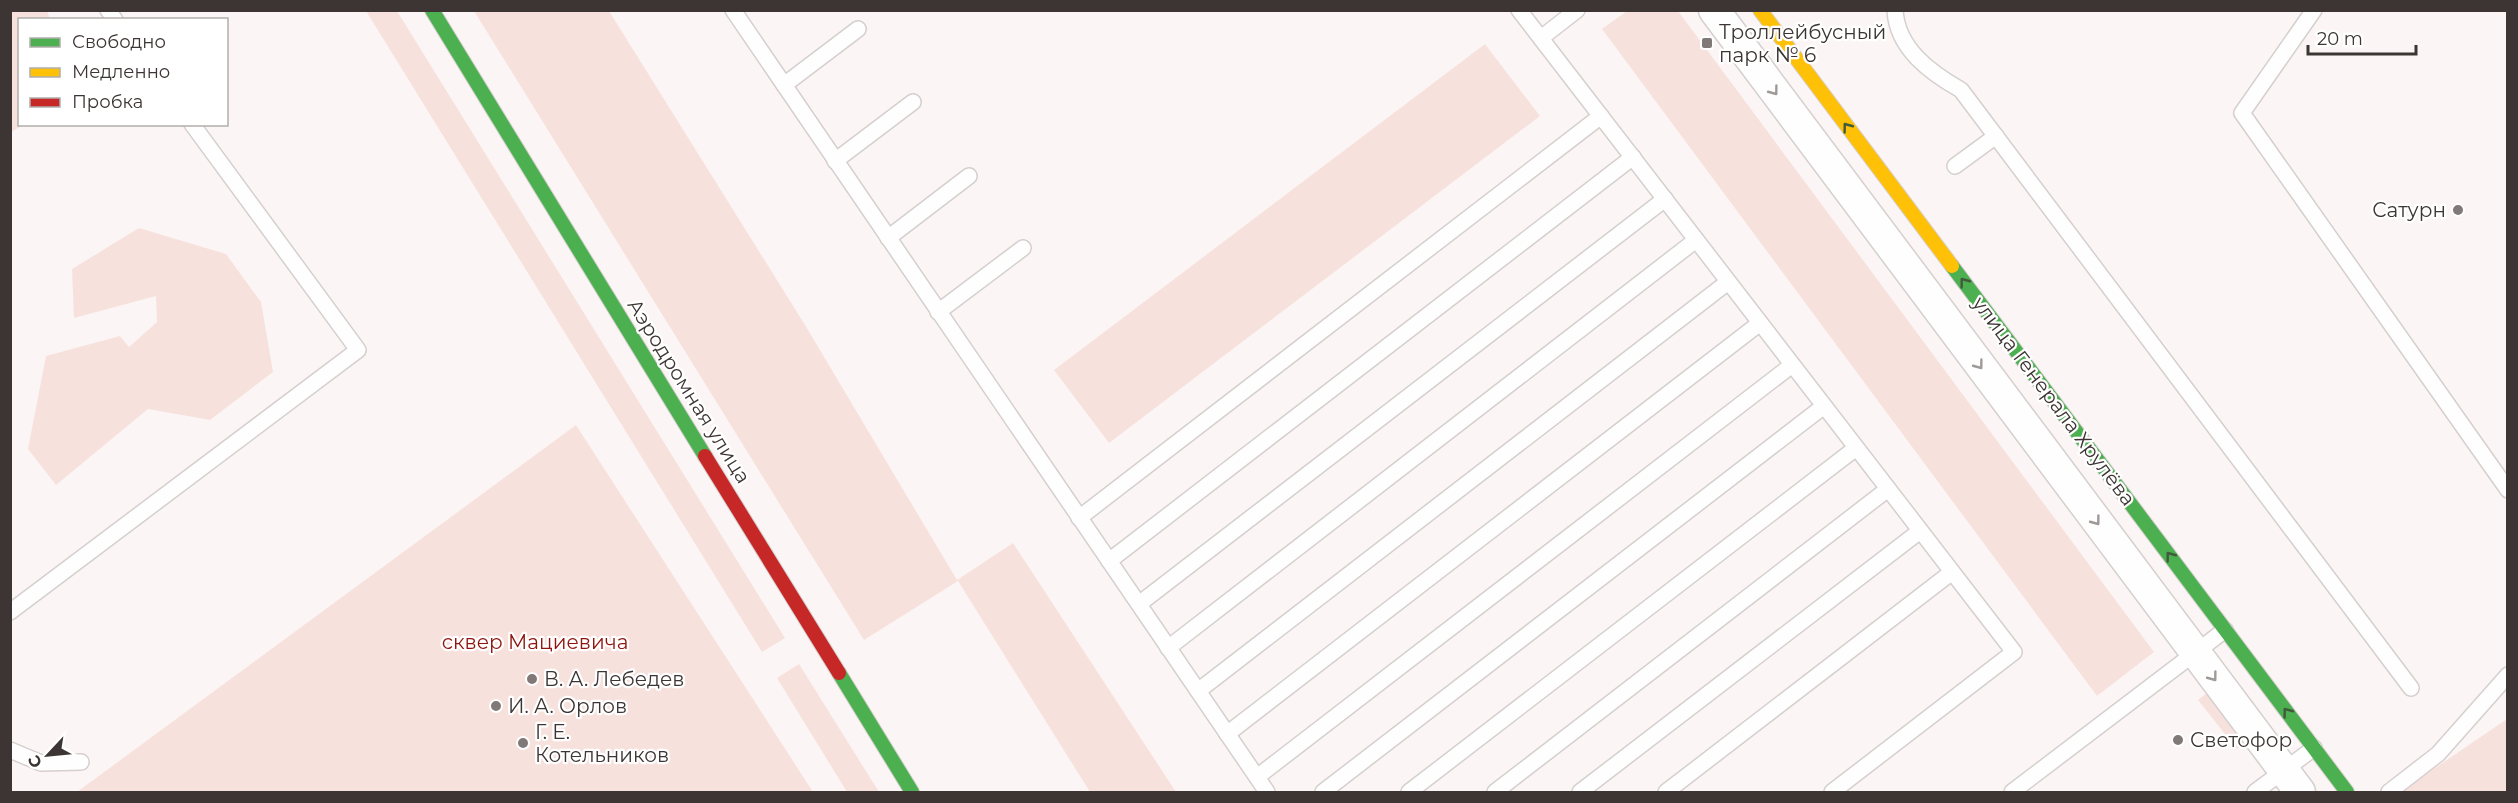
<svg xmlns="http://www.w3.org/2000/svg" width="2518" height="803" viewBox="0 0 2518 803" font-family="Montserrat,sans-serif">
  <rect width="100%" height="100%" fill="#fbf6f5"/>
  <g fill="#f7e1dd">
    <polygon points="11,10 47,11 50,19 20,20 20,124 24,125 11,132"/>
    <polygon points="366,11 397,11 785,638 762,652"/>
    <polygon points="474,11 609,11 805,325 957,580 1013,543 1176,792 1090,792 958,581 864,640"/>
    <polygon points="1627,11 1678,11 2154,652 2097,696 1602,29"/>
    <polygon points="1485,44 1540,116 1109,443 1054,370"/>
    <polygon points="139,228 226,254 261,302 273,372 210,420 148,409 56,485 28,449 46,356 120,336 129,347 157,322 156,296 74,318 72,269"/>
    <polygon points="576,425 813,792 77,792"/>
    <polygon points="799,664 879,792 847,792 777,678"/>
    <polygon points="2217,685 2256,734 2237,749 2198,700"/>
    <polygon points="2507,719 2507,792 2400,792"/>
  </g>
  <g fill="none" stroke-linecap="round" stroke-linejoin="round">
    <defs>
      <g id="lane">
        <polyline points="108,10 115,20"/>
        <polyline points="733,10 1267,792"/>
        <polyline points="1519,10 2014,652 1832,792"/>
        <path d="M1895,10C1897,49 1931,73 1961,90L2411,688"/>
        <polyline points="2314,10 2242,113 2508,490"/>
        <polyline points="1541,38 1577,10"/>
        <polyline points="784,85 858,29"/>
        <polyline points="835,161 913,102"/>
        <polyline points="1955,166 1996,136"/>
        <polyline points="888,238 969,176"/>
        <polyline points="938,312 1023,248"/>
        <polyline points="1079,518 1601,116"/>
        <polyline points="1109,561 1633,157"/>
        <polyline points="1139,604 1665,199"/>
        <polyline points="10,612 358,350 192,124"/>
        <polyline points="1168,648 1696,240"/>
        <polyline points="1198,691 1728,282"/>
        <polyline points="1227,734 1760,323"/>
        <polyline points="10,750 41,763 81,762"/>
        <polyline points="1257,777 1792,365"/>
        <polyline points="1323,792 1824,406"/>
        <polyline points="1409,792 1856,448"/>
        <polyline points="1495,792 1888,489"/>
        <polyline points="1580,792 1920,531"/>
        <polyline points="1666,792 1952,572"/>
        <polyline points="2012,792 2225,630"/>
        <polyline points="2255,792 2314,748"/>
        <polyline points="2389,792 2438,754 2508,675"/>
      </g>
      <polyline id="street" points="1714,10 2300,792"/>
      <g id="fast">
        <polyline points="432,10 705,456"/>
        <polyline points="1952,266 2347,792"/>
        <polyline points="839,673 912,792"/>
      </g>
      <polyline id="slow" points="1760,10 1952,266"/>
      <polyline id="jam" points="705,456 839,673"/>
    </defs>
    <use href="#lane" stroke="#d5cfce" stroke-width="18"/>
    <use href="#street" stroke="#d5cfce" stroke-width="33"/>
    <use href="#fast" stroke="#d5cfce" stroke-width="16"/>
    <use href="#slow" stroke="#d5cfce" stroke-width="16"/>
    <use href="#jam" stroke="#d5cfce" stroke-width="16"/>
    <use href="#lane" stroke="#fefefe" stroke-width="15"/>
    <use href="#street" stroke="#fefefe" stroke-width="30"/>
    <use href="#fast" stroke="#4caf50" stroke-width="14"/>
    <use href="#slow" stroke="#ffc107" stroke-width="14"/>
    <use href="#jam" stroke="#c62828" stroke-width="14"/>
  </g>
  <defs><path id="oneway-chevron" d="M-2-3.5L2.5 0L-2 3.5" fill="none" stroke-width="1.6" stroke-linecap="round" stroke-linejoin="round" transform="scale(1.5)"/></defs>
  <g stroke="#9e9a98">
    <use href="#oneway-chevron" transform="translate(1774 91) rotate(53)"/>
    <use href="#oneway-chevron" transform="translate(1979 365) rotate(53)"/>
    <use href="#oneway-chevron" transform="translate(2096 521) rotate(53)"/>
    <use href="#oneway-chevron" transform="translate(2213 677) rotate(53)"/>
  </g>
  <g stroke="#425a3c">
    <use href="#oneway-chevron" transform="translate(1847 127) rotate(-127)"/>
    <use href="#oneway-chevron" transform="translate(1964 282) rotate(-127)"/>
    <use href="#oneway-chevron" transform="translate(2170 556) rotate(-127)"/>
    <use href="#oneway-chevron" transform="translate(2287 712) rotate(-127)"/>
  </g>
  <g fill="#807977" stroke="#fff" stroke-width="2">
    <rect x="1701" y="37" width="12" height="12" rx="3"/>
    <circle cx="2458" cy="210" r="6"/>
    <circle cx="532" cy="679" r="6"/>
    <circle cx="496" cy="706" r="6"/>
    <circle cx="2178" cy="740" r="6"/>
    <circle cx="523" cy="743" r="6"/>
  </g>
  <g text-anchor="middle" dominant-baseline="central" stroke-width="4.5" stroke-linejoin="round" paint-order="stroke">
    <g font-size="20" fill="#3d3533" stroke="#fff" text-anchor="start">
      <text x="1719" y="32">Троллейбусный<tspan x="1719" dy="23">парк № 6</tspan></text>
      <text x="2446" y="210" text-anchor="end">Сатурн</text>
      <text x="544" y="679">В. А. Лебедев</text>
      <text x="508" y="706">И. А. Орлов</text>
      <text x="535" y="732">Г. Е.<tspan x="535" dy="23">Котельников</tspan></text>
      <text x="2190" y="740">Светофор</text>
    </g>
    <g font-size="20" fill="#3d3533" stroke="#fff">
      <text transform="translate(689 391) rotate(58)">Аэродромная улица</text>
      <text transform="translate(2054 401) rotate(53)">улица Генерала Хрулёва</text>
    </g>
    <g font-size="20" fill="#8e140d" stroke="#fff">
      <text x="535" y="642">сквер Мациевича</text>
    </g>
  </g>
  <rect width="2518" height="803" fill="none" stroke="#3d3533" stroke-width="24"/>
  <rect x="18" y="18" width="210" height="108" fill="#ffffff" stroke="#b1aead" stroke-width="1.5"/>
  <rect x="30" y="38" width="30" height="9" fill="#4caf50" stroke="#b1aead" stroke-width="1.5"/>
  <text x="72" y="48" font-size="18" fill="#3d3533">Свободно</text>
  <rect x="30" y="68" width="30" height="9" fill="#ffc107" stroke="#b1aead" stroke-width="1.5"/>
  <text x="72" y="78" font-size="18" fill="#3d3533">Медленно</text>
  <rect x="30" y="98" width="30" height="9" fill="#c62828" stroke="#b1aead" stroke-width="1.5"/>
  <text x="72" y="108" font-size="18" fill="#3d3533">Пробка</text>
  <g transform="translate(48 755) rotate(244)" stroke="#ffffff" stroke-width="4.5" paint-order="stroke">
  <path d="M0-4.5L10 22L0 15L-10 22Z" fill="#3d3533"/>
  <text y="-9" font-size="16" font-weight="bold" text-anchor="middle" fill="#3d3533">С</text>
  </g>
  <path d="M2308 45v9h108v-9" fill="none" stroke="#3d3533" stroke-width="3"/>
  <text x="2317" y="45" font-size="18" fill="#3d3533" stroke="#ffffff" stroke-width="4.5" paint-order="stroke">20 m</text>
</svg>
